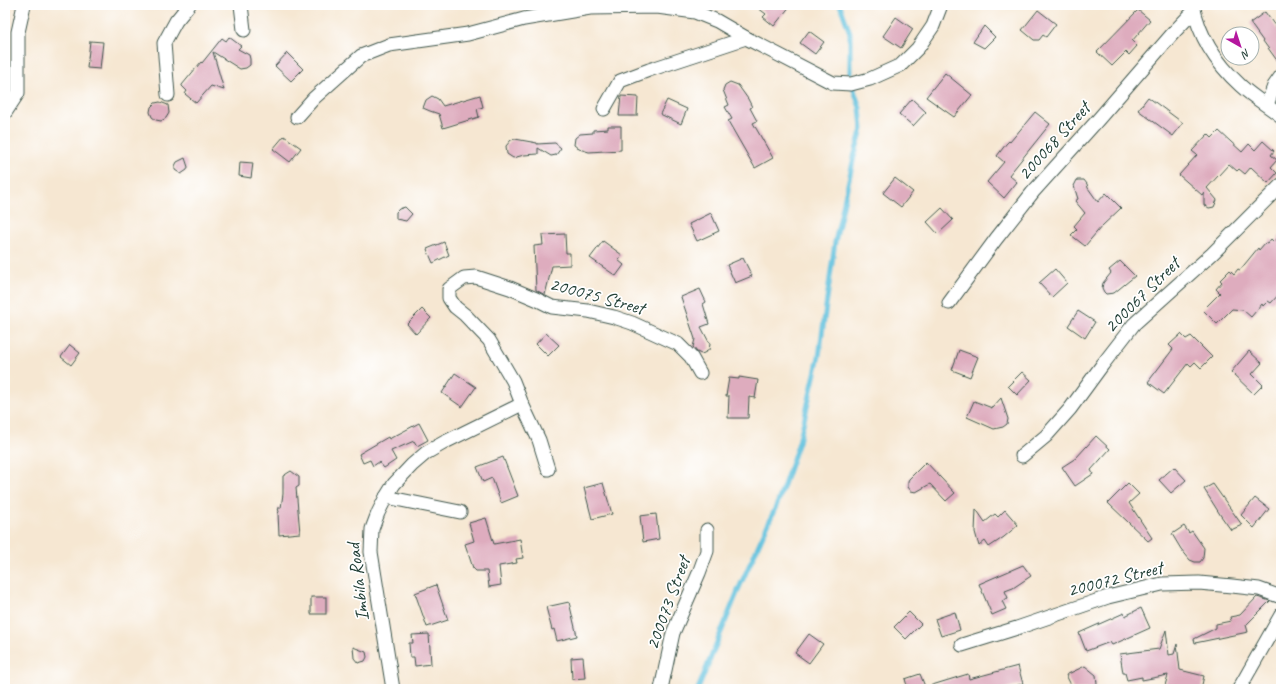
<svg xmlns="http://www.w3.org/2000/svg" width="1286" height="694" viewBox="0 0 1286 694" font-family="Caveat,sans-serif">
  <rect width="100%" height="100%" fill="#fff"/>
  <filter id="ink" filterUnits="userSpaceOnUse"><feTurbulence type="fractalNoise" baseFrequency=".025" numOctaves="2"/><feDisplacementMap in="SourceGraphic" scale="8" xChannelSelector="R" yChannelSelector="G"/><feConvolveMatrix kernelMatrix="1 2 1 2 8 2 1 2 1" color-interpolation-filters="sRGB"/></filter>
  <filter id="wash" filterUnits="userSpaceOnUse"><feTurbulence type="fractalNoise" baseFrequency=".012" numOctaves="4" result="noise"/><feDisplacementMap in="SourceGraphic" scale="16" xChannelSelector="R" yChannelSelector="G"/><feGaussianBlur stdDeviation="0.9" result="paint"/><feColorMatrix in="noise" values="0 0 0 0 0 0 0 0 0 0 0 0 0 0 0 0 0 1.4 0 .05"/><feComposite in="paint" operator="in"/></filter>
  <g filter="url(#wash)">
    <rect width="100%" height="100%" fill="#f6e7d2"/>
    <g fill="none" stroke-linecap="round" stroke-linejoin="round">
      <g stroke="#5ec0dc" stroke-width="5">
        <polyline points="840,5 850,33 850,72"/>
        <polyline points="698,689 739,588 778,502 799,442 819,356 835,242 854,157 862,129 860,108 853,87"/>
      </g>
    </g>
    <g id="blocks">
      <g fill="#deacbe">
        <polygon points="754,5 791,5 774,26 763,17 766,14"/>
        <polygon points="1038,10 1056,24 1046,37 1043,35 1039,40 1034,40 1022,30"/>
        <polygon points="1138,10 1150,20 1132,41 1137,46 1129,55 1126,52 1112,66 1097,52"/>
        <polygon points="1265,12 1281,34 1281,66 1250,23"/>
        <polygon points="896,17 913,29 901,48 883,36"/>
        <polygon points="984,26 995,37 984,48 973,42"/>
        <polygon points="809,31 824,42 815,54 800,43"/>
        <polygon points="229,37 241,46 238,49 249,55 250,59 250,65 246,68 240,69 213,52 224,90 211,86 196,103 185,94 187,91 182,86 182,85 201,62 202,63 222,38 226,41"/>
        <polygon points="90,41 103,42 100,69 87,68"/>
        <polygon points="287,53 303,69 291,81 275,66"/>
        <polygon points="945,73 972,95 954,117 926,97"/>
        <polygon points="730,82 738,85 748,99 752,107 750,108 757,121 753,123 773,158 755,168 728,121 732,119 725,107 729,105 723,90 725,85"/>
        <polygon points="480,95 483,107 477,109 479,117 443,128 439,114 430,111 423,108 426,100 432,96 438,99 443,106"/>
        <polygon points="621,96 638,97 637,116 619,116"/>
        <polygon points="1148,97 1183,123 1173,136 1138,110"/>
        <polygon points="912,99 926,112 913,126 899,114"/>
        <polygon points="667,100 687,109 681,124 660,114"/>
        <polygon points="160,102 168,105 169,113 166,118 161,121 156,120 152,117 150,112 151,107 155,103"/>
        <polygon points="1035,112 1050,124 1009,175 1017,182 1004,198 987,182 1004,162 997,156 1006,144 1009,141 1010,142"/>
        <polygon points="608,126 621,126 621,150 589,152 579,149 574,145 575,138 580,134 593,133 593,130 608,129"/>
        <polygon points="1219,131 1242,152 1249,144 1255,150 1263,141 1274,151 1271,155 1277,160 1271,167 1277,173 1268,183 1251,167 1245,174 1239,169 1237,171 1229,164 1207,188 1217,200 1214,207 1209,208 1204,205 1204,192 1202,195 1179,175 1197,155 1192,151 1208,134 1212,138"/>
        <polygon points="284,136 301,148 290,162 273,149"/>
        <polygon points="515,139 537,143 537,144 555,143 561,148 556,155 551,156 538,148 538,154 524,155 513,158 507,154 506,146 511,140"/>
        <polygon points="185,158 188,167 187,170 181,174 175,170 175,166 177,162"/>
        <polygon points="240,162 253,163 251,178 239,176"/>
        <polygon points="895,178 913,192 901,207 883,193"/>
        <polygon points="1077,180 1084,180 1087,184 1088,188 1098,202 1106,193 1121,208 1102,226 1085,246 1071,235 1077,229 1074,226 1085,213 1075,201 1078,199 1074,186"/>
        <polygon points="405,207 412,214 406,221 396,219 396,212 399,209"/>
        <polygon points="942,208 953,220 938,234 927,222"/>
        <polygon points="711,213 719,231 697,241 689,224"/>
        <polygon points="565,234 566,253 570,253 570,265 552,266 545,295 536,290 534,246 543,245 542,235"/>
        <polygon points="1281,235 1281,292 1271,303 1268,301 1263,306 1262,304 1251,317 1243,310 1232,309 1217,324 1203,310 1220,293 1216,289 1222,282 1220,280 1230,270 1234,274 1238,269 1240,270 1258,248 1259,250 1265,243 1267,244 1271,239 1274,242"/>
        <polygon points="603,241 622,255 618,260 624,265 616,276 590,258"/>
        <polygon points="444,242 449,255 433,263 427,249"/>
        <polygon points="743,258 752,276 735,283 727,265"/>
        <polygon points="1120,261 1135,276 1114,293 1106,294 1104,292 1102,288 1103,283 1111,273 1109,270"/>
        <polygon points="1055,269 1067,283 1052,297 1039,283"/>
        <polygon points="700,289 706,302 703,304 709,324 701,327 710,344 709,350 704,353 701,354 697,352 693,347 695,339 681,297"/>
        <polygon points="422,309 431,318 416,334 407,324"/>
        <polygon points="1078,311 1095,322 1085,338 1068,326"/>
        <polygon points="546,333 559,345 548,356 536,344"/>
        <polygon points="1181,334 1186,339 1191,336 1212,357 1201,368 1195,362 1191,366 1188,363 1164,394 1148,382 1173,349 1169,345"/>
        <polygon points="70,345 80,353 71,365 61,357"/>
        <polygon points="959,350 978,357 970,377 952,370"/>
        <polygon points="1249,351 1262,363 1252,374 1263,385 1254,394 1231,372"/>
        <polygon points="1022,372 1031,380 1017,395 1008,386"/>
        <polygon points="455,373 476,387 462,407 442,393"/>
        <polygon points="739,377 758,380 755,398 749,397 748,418 728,418 729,396 726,396 729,378 739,379"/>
        <polygon points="1001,398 1008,419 1007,424 1003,427 994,429 967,417 974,401 992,408"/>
        <polygon points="419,423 428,440 417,446 414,441 391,451 396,460 384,468 379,462 373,466 370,460 363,463 359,454 388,437 389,439"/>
        <polygon points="1096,436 1110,449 1091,470 1093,474 1075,486 1062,467 1076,458"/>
        <polygon points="503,457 518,496 501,503 492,478 483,482 477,467"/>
        <polygon points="926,462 955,493 946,501 930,484 916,492 911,491 908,487 908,481 909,479"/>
        <polygon points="1174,467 1186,480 1171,493 1159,480"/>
        <polygon points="291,471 299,477 299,486 296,488 300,533 279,535 278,513 279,512 278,508 281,508 283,494 283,476"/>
        <polygon points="603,483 612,514 592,519 584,488"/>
        <polygon points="1128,483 1139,494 1129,503 1152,538 1148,541 1108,503"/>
        <polygon points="1213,484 1242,525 1231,530 1221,516 1204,489"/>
        <polygon points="1255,498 1269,509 1254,528 1241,515"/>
        <polygon points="976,509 985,522 995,514 998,517 1005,510 1018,525 1004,537 989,547 985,541 979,546 975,532"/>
        <polygon points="656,514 659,539 643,542 640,516"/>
        <polygon points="486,518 494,544 520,539 523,558 516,559 517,563 499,566 501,585 489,587 487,571 476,571 473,568 465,544 474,541 469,523"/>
        <polygon points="1184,526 1189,533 1192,531 1204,548 1203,558 1200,562 1195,562 1190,560 1181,549 1172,534"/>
        <polygon points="1023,565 1031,576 1013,588 1005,591 1008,598 1002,601 1006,609 992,615 979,584"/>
        <polygon points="436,585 448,620 427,627 415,593"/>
        <rect x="311" y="597" width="15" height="17"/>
        <polygon points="1257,597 1270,601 1246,625 1248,632 1195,643 1194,639 1216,628 1216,624 1231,621 1230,617 1240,615"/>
        <polygon points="569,602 577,636 557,641 554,629 552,630 546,607"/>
        <polygon points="1141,608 1150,628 1112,645 1110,642 1086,651 1079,633 1124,613 1125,616"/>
        <polygon points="909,612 921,624 906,639 894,627"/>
        <polygon points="955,612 960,630 941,636 935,619"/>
        <polygon points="1166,630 1169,655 1174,654 1177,644 1180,670 1204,676 1201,689 1164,689 1168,675 1142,680 1142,677 1127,680 1125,673 1123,673 1120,654 1159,649"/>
        <polygon points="429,634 431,664 415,666 414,657 410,657 409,643 413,643 412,635"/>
        <polygon points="809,634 823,644 809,663 795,653"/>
        <polygon points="353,647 366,652 367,657 365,661 358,663 354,658"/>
        <polygon points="583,657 585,678 572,679 571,658"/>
        <polygon points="1018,666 1023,684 1002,689 929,689 929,686 968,674 969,679"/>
        <polygon points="1085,666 1096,675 1097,684 1094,689 1073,689 1066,675"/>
        <polygon points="920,674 926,689 908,689 905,679"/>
      </g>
    </g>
  </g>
  <g filter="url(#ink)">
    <use href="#blocks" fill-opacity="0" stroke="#3f564c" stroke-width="1"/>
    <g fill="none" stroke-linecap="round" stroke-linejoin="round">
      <defs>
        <g id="minor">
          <polyline points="241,5 244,30"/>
          <path d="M1193,5C1199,37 1217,64 1241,86C1253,97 1268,106 1281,116"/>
          <polyline points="168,95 164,43 176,21 189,5"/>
          <polyline points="1267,105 1274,86 1281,76"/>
          <polyline points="604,109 620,81 649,70 746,38"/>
          <polyline points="5,113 18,93 18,32 24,5"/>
          <polyline points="297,117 314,98 361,56 389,45 468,34 524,19 590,8 657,7 695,12 717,21 748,39 833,83 851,84 870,79 901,65 918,48 933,26 941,5"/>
          <polyline points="949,303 996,239 1033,192 1096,122 1175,31 1194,11"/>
          <polyline points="1022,456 1046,436 1070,409 1103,364 1134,324 1212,254 1281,185"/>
          <polyline points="548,469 539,440 522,404 513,381 489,340 465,315 455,307 449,298 449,289 464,278 476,277 510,288 536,299 552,307 588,311 614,317 632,323 678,344 691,357 700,373"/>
          <polyline points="386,497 460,512"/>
          <polyline points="962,645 1017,628 1108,597 1162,584 1199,583 1232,586 1259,589 1281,597"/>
          <polyline points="393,689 371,552 372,529 378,513 386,497 394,484 412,465 426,453 445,442 522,404"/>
          <polyline points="661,689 673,633 699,573 707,551 707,530"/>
          <polyline points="1239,689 1281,615"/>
        </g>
      </defs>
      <use href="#minor" stroke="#3f564c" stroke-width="15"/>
      <use href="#minor" stroke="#fff" stroke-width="13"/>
    </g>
  </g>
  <g text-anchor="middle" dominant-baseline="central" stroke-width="3.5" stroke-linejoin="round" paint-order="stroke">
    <g font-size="19" fill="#1f3d34" stroke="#fff">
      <text transform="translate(1054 141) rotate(-48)">200068 Street</text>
      <text transform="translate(1142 295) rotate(-45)">200067 Street</text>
      <text transform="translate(597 296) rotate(15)">200075 Street</text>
      <text transform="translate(1115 579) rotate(-14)">200072 Street</text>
      <text transform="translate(358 582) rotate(-97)">Imbila Road</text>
      <text transform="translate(668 603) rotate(-70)">200073 Street</text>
    </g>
  </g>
  <rect width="1286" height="694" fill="none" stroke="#fff" stroke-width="20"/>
  <g transform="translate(1240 46) rotate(141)"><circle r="19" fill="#ffffff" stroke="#a5b1ae"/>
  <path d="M0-3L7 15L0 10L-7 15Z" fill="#b5179e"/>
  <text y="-6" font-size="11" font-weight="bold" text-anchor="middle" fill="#1f3d34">N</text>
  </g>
</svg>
